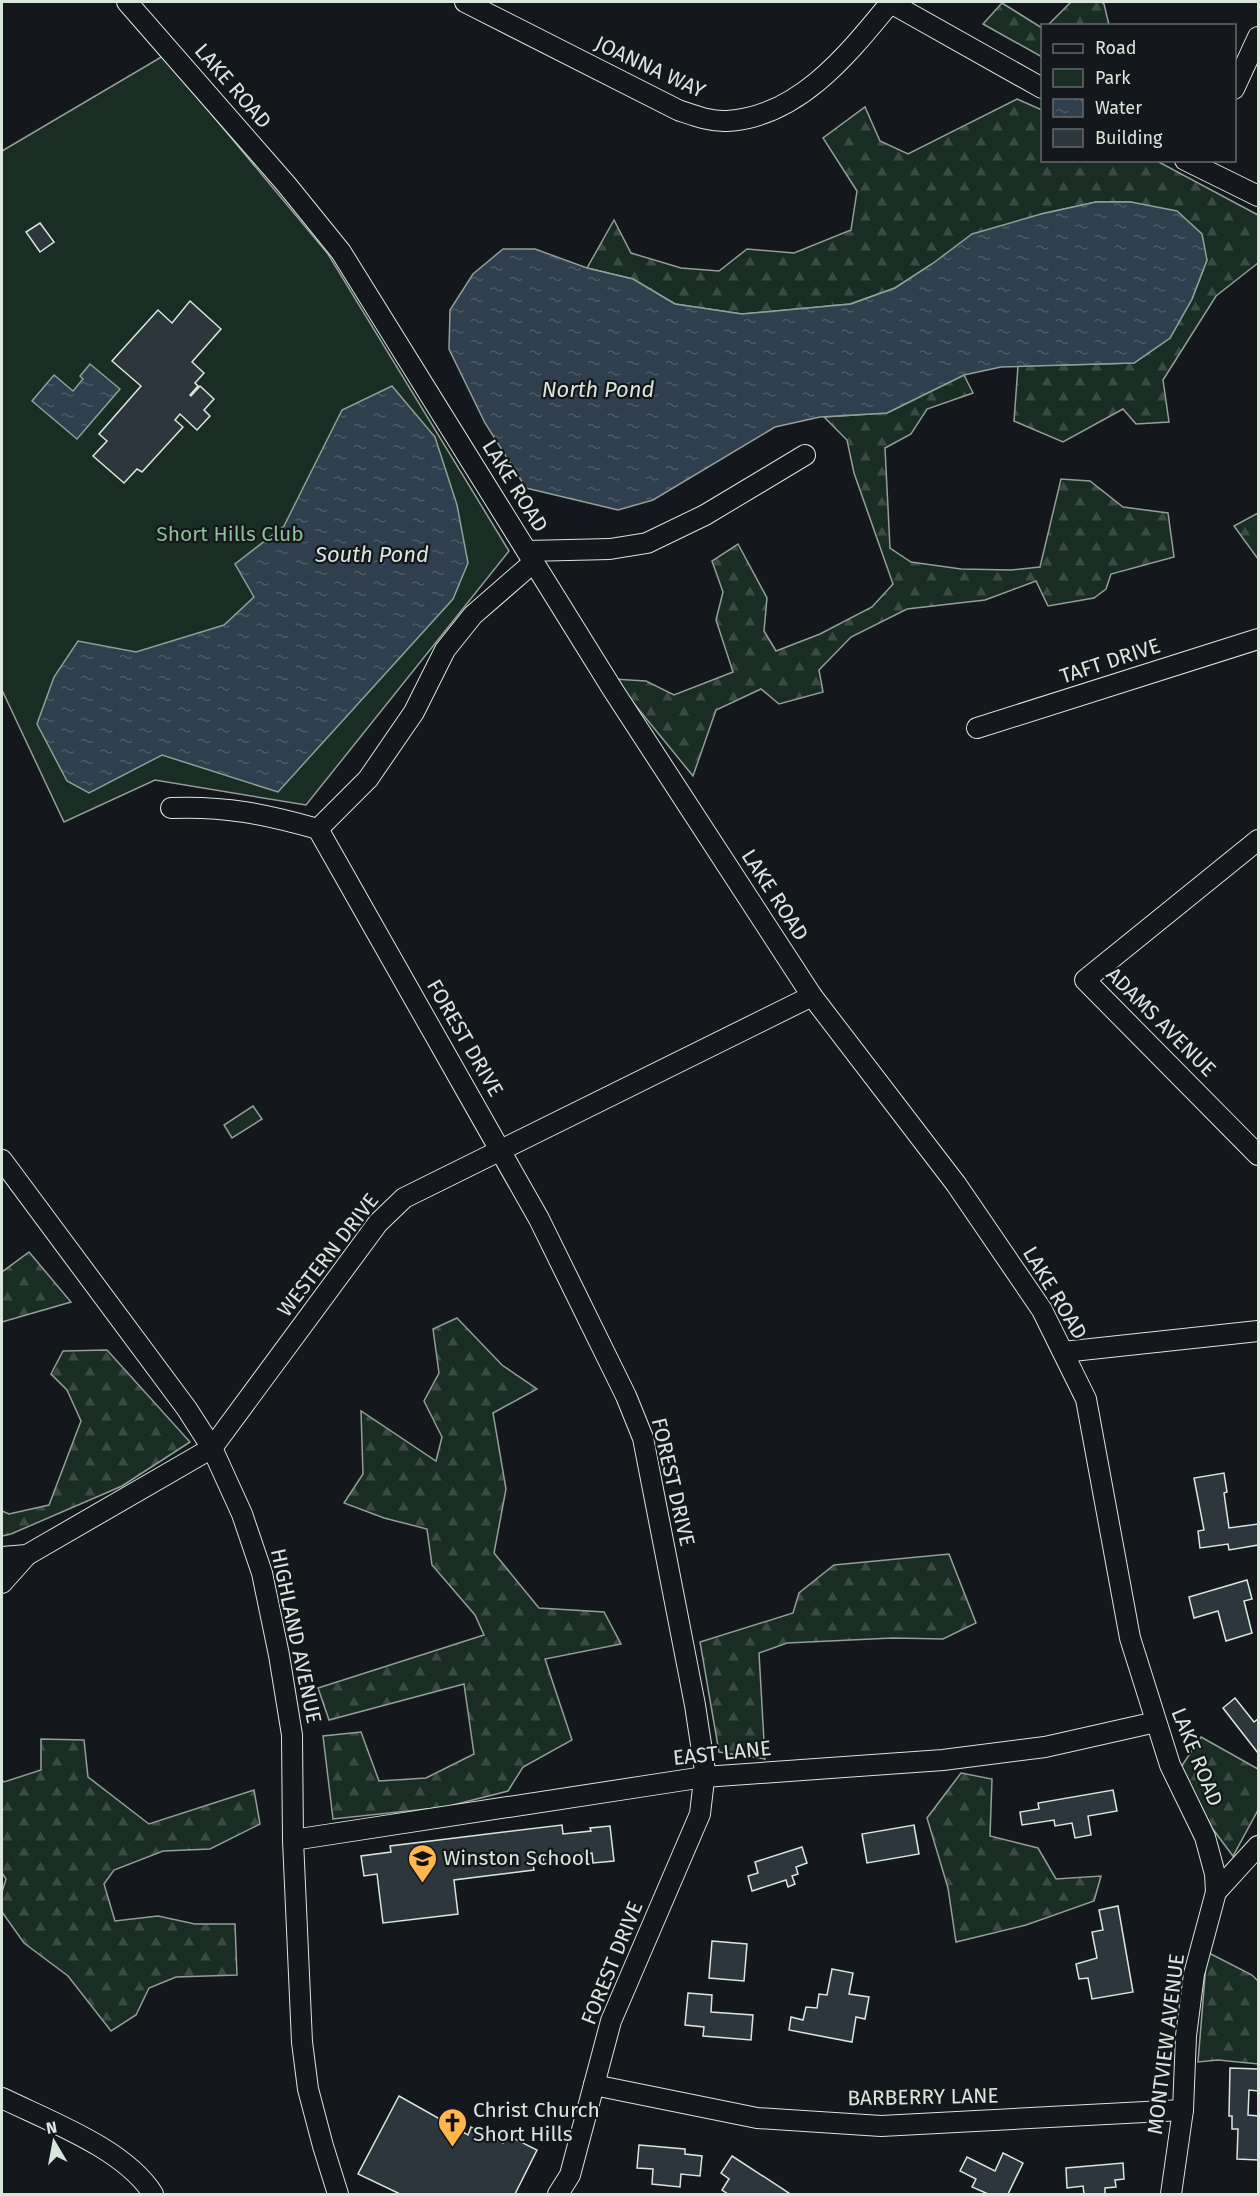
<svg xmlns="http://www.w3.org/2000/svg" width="1260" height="2196" viewBox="0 0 1260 2196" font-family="'Fira Sans',sans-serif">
  <defs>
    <pattern id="forest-firs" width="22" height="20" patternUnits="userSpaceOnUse" patternTransform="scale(1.5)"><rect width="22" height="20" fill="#1a2d24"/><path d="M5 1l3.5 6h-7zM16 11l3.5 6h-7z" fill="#3b4b43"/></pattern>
    <pattern id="water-ripples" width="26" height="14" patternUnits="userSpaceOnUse" patternTransform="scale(1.5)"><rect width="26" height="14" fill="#2f3f4d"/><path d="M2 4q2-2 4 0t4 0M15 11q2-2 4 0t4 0" fill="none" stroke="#4c5b66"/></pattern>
  </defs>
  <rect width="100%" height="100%" fill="#14181c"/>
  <g fill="#1a2d24" stroke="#939e99" stroke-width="1.5">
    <polygon points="163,56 328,254 509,551 306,805 155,780 64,822 2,690 2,151"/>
    <polygon points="253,1106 262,1119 232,1138 224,1125"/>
  </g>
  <g fill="url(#forest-firs)" stroke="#939e99" stroke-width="1.5">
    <polygon points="1071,2 1101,2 1104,4 1109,25 1048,25"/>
    <polygon points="1002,3 1042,28 1042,57 983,24"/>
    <polygon points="1017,99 1042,110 1042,160 1157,161 1258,215 1258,263 1216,296 1163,380 1169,422 1136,424 1123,409 1063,442 1014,421 1018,366 1134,363 1170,338 1192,299 1207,260 1131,202 1096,202 1041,214 932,264 895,288 850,304 742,314 675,304 633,279 587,268 614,220 631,253 681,268 719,271 747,249 794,253 851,230 857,191 823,138 865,107 880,141 908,154"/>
    <polygon points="964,375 973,393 927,409 911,434 885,448 890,548 911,562 961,569 1011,570 1040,567 1061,479 1090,481 1123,507 1168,513 1174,557 1111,574 1106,589 1094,598 1048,606 1036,581 985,600 907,609 851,637 819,670 823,692 779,704 761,689 716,710 693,776 614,679 646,681 674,695 733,672 716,620 723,592 712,561 738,544 767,598 764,631 776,651 820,634 872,607 893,584 854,473 847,440 824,417 887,413"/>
    <polygon points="1258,513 1258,559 1234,526"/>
    <polygon points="29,1252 71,1302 2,1322 2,1272"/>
    <polygon points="457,1318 502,1365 537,1389 493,1413 506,1489 494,1553 539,1608 604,1612 621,1644 545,1659 572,1740 523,1767 508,1791 445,1807 333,1819 323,1736 361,1732 379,1781 426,1778 474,1754 464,1684 329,1720 318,1688 484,1635 475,1615 432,1565 427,1529 384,1518 344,1503 363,1474 361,1411 436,1461 442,1437 424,1401 439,1373 433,1329"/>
    <polygon points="107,1350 190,1442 122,1486 11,1534 2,1536 2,1511 9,1514 49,1505 81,1421 67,1390 51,1374 63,1351"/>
    <polygon points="949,1554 976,1623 943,1639 893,1638 787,1643 759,1653 765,1759 719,1752 700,1642 793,1613 799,1593 834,1565"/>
    <polygon points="1201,1737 1258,1769 1258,1810 1233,1856 1212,1828 1181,1767"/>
    <polygon points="41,1739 84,1740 88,1777 149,1824 254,1790 260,1824 210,1849 163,1851 114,1870 104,1884 115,1921 158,1916 195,1924 235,1924 237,1975 176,1977 149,1988 136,2015 111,2031 68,1976 24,1943 2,1912 2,1892 6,1879 2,1873 2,1780 4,1782 41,1770"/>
    <polygon points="961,1773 992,1779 990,1836 1038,1848 1056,1879 1101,1876 1094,1901 1026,1925 956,1942 948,1888 927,1818"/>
    <polygon points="1207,1952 1252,1975 1258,1981 1258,2064 1218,2060 1198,2062"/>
  </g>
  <g fill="url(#water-ripples)" stroke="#939e99" stroke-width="1.5">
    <polygon points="1096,202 1131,202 1177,211 1202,234 1207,260 1192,299 1170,338 1134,363 1001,367 964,375 887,413 820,417 775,427 653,500 618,510 526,488 485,423 449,349 450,310 473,274 503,249 535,249 587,268 633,279 675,304 742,314 851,304 895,288 932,264 972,234 1041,214"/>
    <polygon points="90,364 120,389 77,439 32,401 54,375 73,391 83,379 80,376"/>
    <polygon points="392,386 435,437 457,505 468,563 453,599 278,792 162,755 89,793 67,781 37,724 54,677 78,641 136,652 224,625 254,597 235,564 284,526 342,410"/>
  </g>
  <g fill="#2c363c" stroke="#d8e6dc" stroke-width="1.5">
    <polygon points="40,223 54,242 40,252 26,232"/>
    <polygon points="190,301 221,329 192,362 204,373 195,383 198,386 190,395 191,396 200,386 214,399 204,410 210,416 197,430 180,414 175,420 183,427 142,472 137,469 124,483 93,456 107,441 99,434 141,386 112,361 158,310 172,323"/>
    <polygon points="1224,1473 1227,1492 1224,1493 1229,1528 1258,1524 1258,1545 1229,1550 1228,1544 1200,1548 1198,1531 1204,1530 1194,1478"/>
    <polygon points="1247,1580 1252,1599 1244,1601 1252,1633 1226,1641 1218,1611 1194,1618 1189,1597"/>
    <polygon points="1235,1698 1254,1722 1258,1719 1258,1753 1223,1708"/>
    <polygon points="1113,1790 1117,1811 1088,1816 1091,1835 1075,1838 1072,1823 1055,1826 1054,1820 1022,1825 1020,1812 1039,1809 1038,1803"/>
    <polygon points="562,1825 563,1834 591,1831 590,1828 610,1826 614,1861 593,1863 592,1853 563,1857 564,1860 544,1863 543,1856 532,1857 534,1870 454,1880 458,1914 383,1923 377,1874 364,1876 361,1856 391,1852 390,1846"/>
    <polygon points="914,1825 919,1854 867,1863 862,1834"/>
    <polygon points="802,1847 807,1863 796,1867 798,1874 792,1876 795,1884 788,1887 786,1880 752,1891 748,1876 758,1873 755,1862"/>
    <polygon points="1118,1906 1133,1992 1092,1999 1088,1978 1079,1979 1076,1964 1097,1958 1092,1932 1103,1930 1099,1910"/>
    <polygon points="712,1941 747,1944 744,1981 709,1978"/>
    <polygon points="832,1969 853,1973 849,1994 869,1997 865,2019 856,2017 852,2042 789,2030 791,2017 803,2020 806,2007 817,2008 819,1994 827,1995"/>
    <polygon points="688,1993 712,1995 711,2012 753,2015 751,2040 703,2036 704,2027 685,2025"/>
    <polygon points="1230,2068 1258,2069 1258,2091 1249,2090 1248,2115 1258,2116 1258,2160 1237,2159 1238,2129 1232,2129 1232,2116 1229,2116"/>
    <polygon points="399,2096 468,2135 471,2127 503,2143 507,2135 537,2150 515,2194 400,2194 358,2174"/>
    <polygon points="639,2145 685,2149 685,2154 702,2156 700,2176 681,2174 680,2187 652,2184 653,2169 637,2168"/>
    <polygon points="1003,2153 1023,2163 1008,2194 988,2194 972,2187 976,2179 960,2171 967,2157 995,2171"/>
    <polygon points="732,2156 789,2193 788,2194 728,2194 722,2190 729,2179 721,2173"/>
    <polygon points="1123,2163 1124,2179 1115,2180 1116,2187 1105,2188 1105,2194 1084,2194 1083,2186 1067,2188 1066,2168"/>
  </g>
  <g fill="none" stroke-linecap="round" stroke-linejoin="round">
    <defs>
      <g id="minor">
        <polyline points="127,2 286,184 341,252 613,690 812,996 956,1184 1042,1310 1086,1399 1130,1638 1170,1765 1205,1837 1215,1874 1216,1892"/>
        <path d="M465,2L678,110C693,115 710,122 727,121C799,117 849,53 891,2"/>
        <polyline points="889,2 1042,88"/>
        <polyline points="1234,89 1258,37"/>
        <polyline points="1185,160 1258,196"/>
        <polyline points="527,551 610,549 647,543 705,515 805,455"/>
        <polyline points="977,728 1258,639"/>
        <path d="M171,808C226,806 265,814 318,829L368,779L414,712L445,650L473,615L534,562"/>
        <polyline points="318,829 539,1219 626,1396 643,1438 695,1705 705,1771 700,1814 611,2021 570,2175 558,2194"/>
        <polyline points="1258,840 1085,980 1258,1155"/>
        <polyline points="2,1160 187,1409 212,1448 242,1514 262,1573 279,1655 292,1735 293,1840 302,2042 308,2089 323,2146 338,2194"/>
        <polyline points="1063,1352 1258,1331"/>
        <polyline points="2,1557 27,1555"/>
        <polyline points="2,1583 27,1555 212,1448 378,1223 404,1198 812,996"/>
        <polyline points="293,1840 704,1777 943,1760 1045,1747 1156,1722"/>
        <polyline points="594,2085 757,2118 881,2126 1183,2110"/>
        <path d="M2,2098C49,2121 125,2149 153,2194"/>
        <polyline points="1171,2194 1183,2110 1186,2036 1194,1974 1216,1892 1258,1846"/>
      </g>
    </defs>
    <use href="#minor" stroke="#d8e6dc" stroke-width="22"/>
    <use href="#minor" stroke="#14181c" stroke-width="20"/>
  </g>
  <defs>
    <symbol id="school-pin" viewBox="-11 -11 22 30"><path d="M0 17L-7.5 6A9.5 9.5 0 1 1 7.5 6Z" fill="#ffb74d" stroke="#14181c"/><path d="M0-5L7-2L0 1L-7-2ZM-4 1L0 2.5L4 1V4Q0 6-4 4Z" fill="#111"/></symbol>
    <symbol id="church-pin" viewBox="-11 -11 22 30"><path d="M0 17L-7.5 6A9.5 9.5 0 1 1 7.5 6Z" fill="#ffb74d" stroke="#14181c"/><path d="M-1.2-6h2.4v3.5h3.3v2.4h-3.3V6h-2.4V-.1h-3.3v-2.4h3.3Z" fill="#111"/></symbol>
  </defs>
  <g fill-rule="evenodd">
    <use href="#school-pin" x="406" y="1842" width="33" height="45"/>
    <use href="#church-pin" x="436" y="2106" width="33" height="45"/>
  </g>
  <g text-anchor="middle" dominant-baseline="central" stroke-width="4.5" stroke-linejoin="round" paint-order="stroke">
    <g font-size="21" fill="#d8e6dc" stroke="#14181c">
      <text transform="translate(650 67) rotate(25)">JOANNA WAY</text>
      <text transform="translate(233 86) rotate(49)">LAKE ROAD</text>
      <text transform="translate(515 486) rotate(58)">LAKE ROAD</text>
      <text transform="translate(1110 661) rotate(-18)">TAFT DRIVE</text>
      <text transform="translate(775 895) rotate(57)">LAKE ROAD</text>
      <text transform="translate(1161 1022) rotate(45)">ADAMS AVENUE</text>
      <text transform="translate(465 1038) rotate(60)">FOREST DRIVE</text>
      <text transform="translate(328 1255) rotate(-52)">WESTERN DRIVE</text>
      <text transform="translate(1055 1293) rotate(59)">LAKE ROAD</text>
      <text transform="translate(673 1482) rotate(77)">FOREST DRIVE</text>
      <text transform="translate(296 1636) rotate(78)">HIGHLAND AVENUE</text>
      <text transform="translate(722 1753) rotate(-6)">EAST LANE</text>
      <text transform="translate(1197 1757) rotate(68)">LAKE ROAD</text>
      <text transform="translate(612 1963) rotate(-68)">FOREST DRIVE</text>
      <text transform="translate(1166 2044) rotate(-83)">MONTVIEW AVENUE</text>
      <text transform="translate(923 2097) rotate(-1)">BARBERRY LANE</text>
    </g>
    <g font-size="21" fill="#8ac095" stroke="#14181c">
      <text x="230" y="534">Short Hills Club</text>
    </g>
    <g font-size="21" fill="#d8e6dc" stroke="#14181c" text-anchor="start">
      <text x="443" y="1858">Winston School</text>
      <text x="473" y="2110">Christ Church<tspan x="473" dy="24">Short Hills</tspan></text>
    </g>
    <g font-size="22" font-style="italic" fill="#d8e6dc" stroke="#14181c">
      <text x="598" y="389">North Pond</text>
      <text x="372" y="554">South Pond</text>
    </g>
  </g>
  <rect width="1260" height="2196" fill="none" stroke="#d8e6dc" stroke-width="6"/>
  <rect x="1041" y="24" width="195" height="138" fill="#14181c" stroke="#626a69" stroke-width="1.5"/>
  <rect x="1053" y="44" width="30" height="9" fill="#14181c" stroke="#626a69" stroke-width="1.5"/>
  <text x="1095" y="54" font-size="18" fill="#d8e6dc">Road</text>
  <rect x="1053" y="69" width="30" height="18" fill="#1a2d24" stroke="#626a69" stroke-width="1.5"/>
  <text x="1095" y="84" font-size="18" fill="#d8e6dc">Park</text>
  <rect x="1053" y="99" width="30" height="18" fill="url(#water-ripples)" stroke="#626a69" stroke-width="1.5"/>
  <text x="1095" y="114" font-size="18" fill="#d8e6dc">Water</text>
  <rect x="1053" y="129" width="30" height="18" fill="#2c363c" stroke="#626a69" stroke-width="1.5"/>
  <text x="1095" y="144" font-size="18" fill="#d8e6dc">Building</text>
  <g transform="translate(54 2142) rotate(350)" stroke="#14181c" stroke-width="4.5" paint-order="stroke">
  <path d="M0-4.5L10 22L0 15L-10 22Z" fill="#d8e6dc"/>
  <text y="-9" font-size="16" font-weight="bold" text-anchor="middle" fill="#d8e6dc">N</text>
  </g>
</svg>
